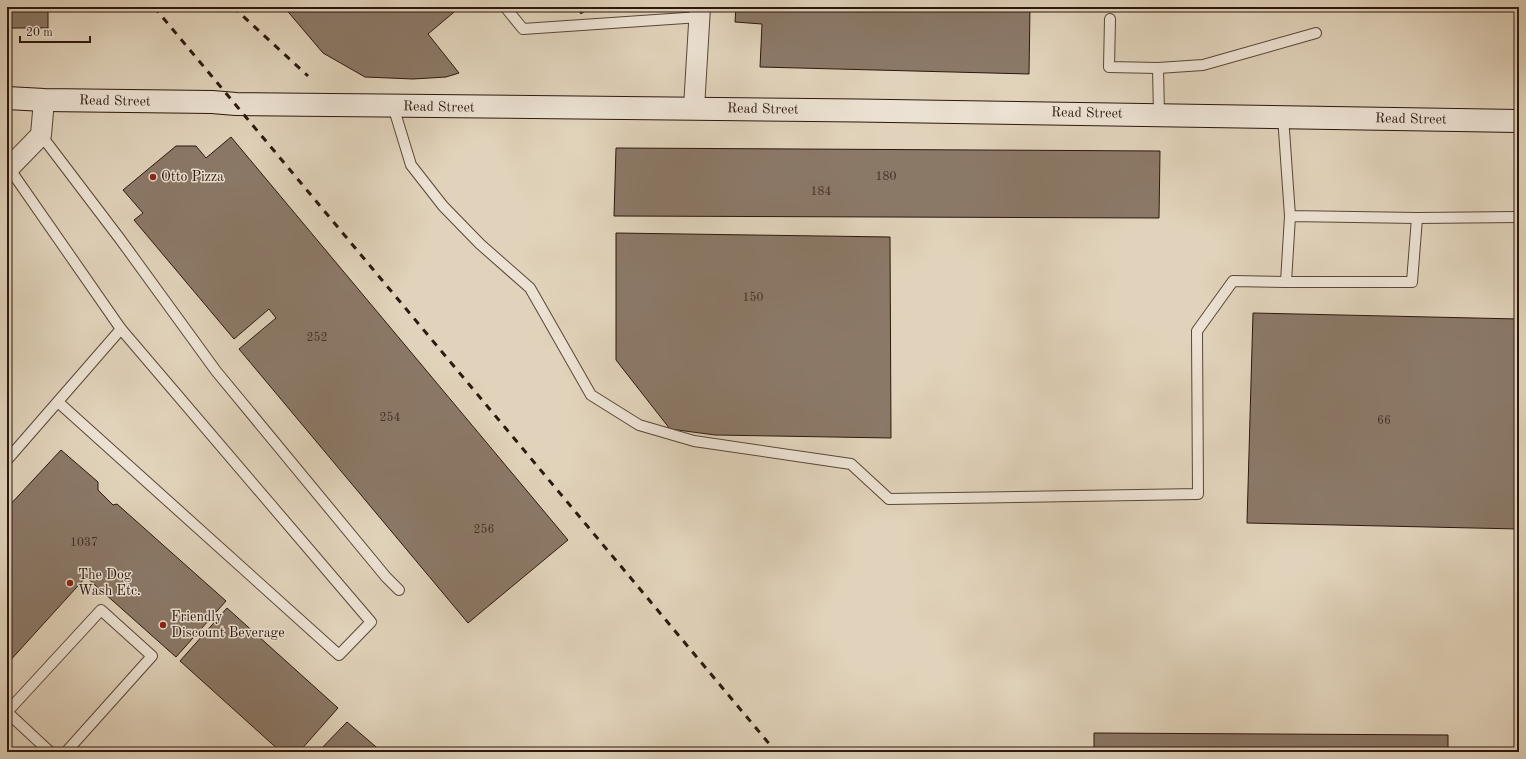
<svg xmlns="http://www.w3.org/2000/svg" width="1526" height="759" viewBox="0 0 1526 759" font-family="'Old Standard TT',serif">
  <rect width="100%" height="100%" fill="#e1d3bb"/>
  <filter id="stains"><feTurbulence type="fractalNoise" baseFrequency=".005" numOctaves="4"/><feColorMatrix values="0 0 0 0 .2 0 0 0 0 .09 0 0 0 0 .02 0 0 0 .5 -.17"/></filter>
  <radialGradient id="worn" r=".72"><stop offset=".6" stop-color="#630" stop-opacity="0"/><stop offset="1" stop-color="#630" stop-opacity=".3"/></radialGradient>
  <g fill="#8b7968" stroke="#2d170e">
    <rect x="7" y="7" width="41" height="21"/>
    <polygon points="284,7 460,7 428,34 459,73 446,77 413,79 365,77 323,53"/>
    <polygon points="576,7 590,7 581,14"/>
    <polygon points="736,7 1030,7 1029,74 760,67 762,24 735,22"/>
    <polygon points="231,137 568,540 468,623 239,349 276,318 269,309 234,339 134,220 143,213 123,190 176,146 196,146 206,158"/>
    <polygon points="616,148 1160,151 1159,218 614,216"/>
    <polygon points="616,233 890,237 891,438 715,435 670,429 616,360"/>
    <polygon points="1253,313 1519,319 1519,529 1247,523"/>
    <polygon points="61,450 98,482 98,490 113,505 117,504 226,601 176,657 86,577 7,664 7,508"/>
    <polygon points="227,608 338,708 299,752 281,752 180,661"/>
    <polygon points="347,722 382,752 318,752"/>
    <polygon points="1094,733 1448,735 1448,752 1094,752"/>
  </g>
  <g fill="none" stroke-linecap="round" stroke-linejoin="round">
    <defs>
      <g id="lane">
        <polyline points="505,7 523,29 700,17"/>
        <polyline points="1110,19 1109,67 1158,68"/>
        <polyline points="393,106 411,165 443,206 480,244 530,288 591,395 639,425 694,441 851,464 889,499 1198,494 1197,331 1233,281 1286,282"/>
        <polyline points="1159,114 1158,68 1203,65 1316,33"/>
        <polyline points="1283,116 1290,216 1286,282 1412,282 1417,218 1290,216"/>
        <polyline points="41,135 120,239 216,371 386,577 399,590"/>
        <polyline points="1417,218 1519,217"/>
        <polyline points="58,402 339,655 371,622 121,329"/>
        <polyline points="7,460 121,329 9,168"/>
        <polyline points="7,712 101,610 152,656 66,752"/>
        <polyline points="7,712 50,752"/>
      </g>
      <g id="street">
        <polyline points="694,108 700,7"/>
        <polyline points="7,170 41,135 44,100"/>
      </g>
      <path id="secondary" d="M7,98L44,100L212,102L236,104C664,108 1091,112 1519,121"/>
    </defs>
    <use href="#lane" stroke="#5a4639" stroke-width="12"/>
    <use href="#street" stroke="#5a4639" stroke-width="22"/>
    <use href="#secondary" stroke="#2d170e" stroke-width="24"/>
    <use href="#lane" stroke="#ece2d3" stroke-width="10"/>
    <use href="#street" stroke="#ece2d3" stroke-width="20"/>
    <use href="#secondary" stroke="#ece2d3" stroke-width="22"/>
    <g stroke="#2d170e" stroke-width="3" stroke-dasharray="7 7" stroke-linecap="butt">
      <polyline points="154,7 776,752"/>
      <polyline points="233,7 308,76"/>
    </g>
  </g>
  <g fill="#8f2418" stroke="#ece2d3" stroke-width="1.5">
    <circle cx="153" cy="177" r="4"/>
    <circle cx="70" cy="583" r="4"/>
    <circle cx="163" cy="625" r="4"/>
  </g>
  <g text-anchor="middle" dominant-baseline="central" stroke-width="3" stroke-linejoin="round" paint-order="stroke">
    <g font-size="12" fill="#443024">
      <text x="886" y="177">180</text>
      <text x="821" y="192">184</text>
      <text x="753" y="298">150</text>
      <text x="317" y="338">252</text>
      <text x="390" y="418">254</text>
      <text x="1384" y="421">66</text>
      <text x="484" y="530">256</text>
      <text x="84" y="543">1037</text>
    </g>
    <g font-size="14" fill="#2d170e" stroke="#ece2d3">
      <text transform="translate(115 101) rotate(1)">Read Street</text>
      <text transform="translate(439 107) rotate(1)">Read Street</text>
      <text transform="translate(763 109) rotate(1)">Read Street</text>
      <text transform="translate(1087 113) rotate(1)">Read Street</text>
      <text transform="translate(1411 119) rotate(1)">Read Street</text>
    </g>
    <g font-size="14" fill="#2d170e" stroke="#ece2d3" text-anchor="start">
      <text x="161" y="177">Otto Pizza</text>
      <text x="78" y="575">The Dog<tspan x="78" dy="16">Wash Etc.</tspan></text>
      <text x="171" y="617">Friendly<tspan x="171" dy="16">Discount Beverage</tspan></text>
    </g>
  </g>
  <rect width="1526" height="759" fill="none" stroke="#e1d3bb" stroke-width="24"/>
  <rect x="8" y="8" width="1510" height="743" fill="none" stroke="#2d170e" stroke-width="2"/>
  <rect x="12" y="12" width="1502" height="735" fill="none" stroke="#2d170e"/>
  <path d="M20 36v6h70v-6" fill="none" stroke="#2d170e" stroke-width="2"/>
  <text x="26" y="36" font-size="12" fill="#2d170e" stroke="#ece2d3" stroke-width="3" paint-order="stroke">20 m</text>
  <rect width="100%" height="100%" filter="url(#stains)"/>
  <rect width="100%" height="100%" fill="url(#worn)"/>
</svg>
